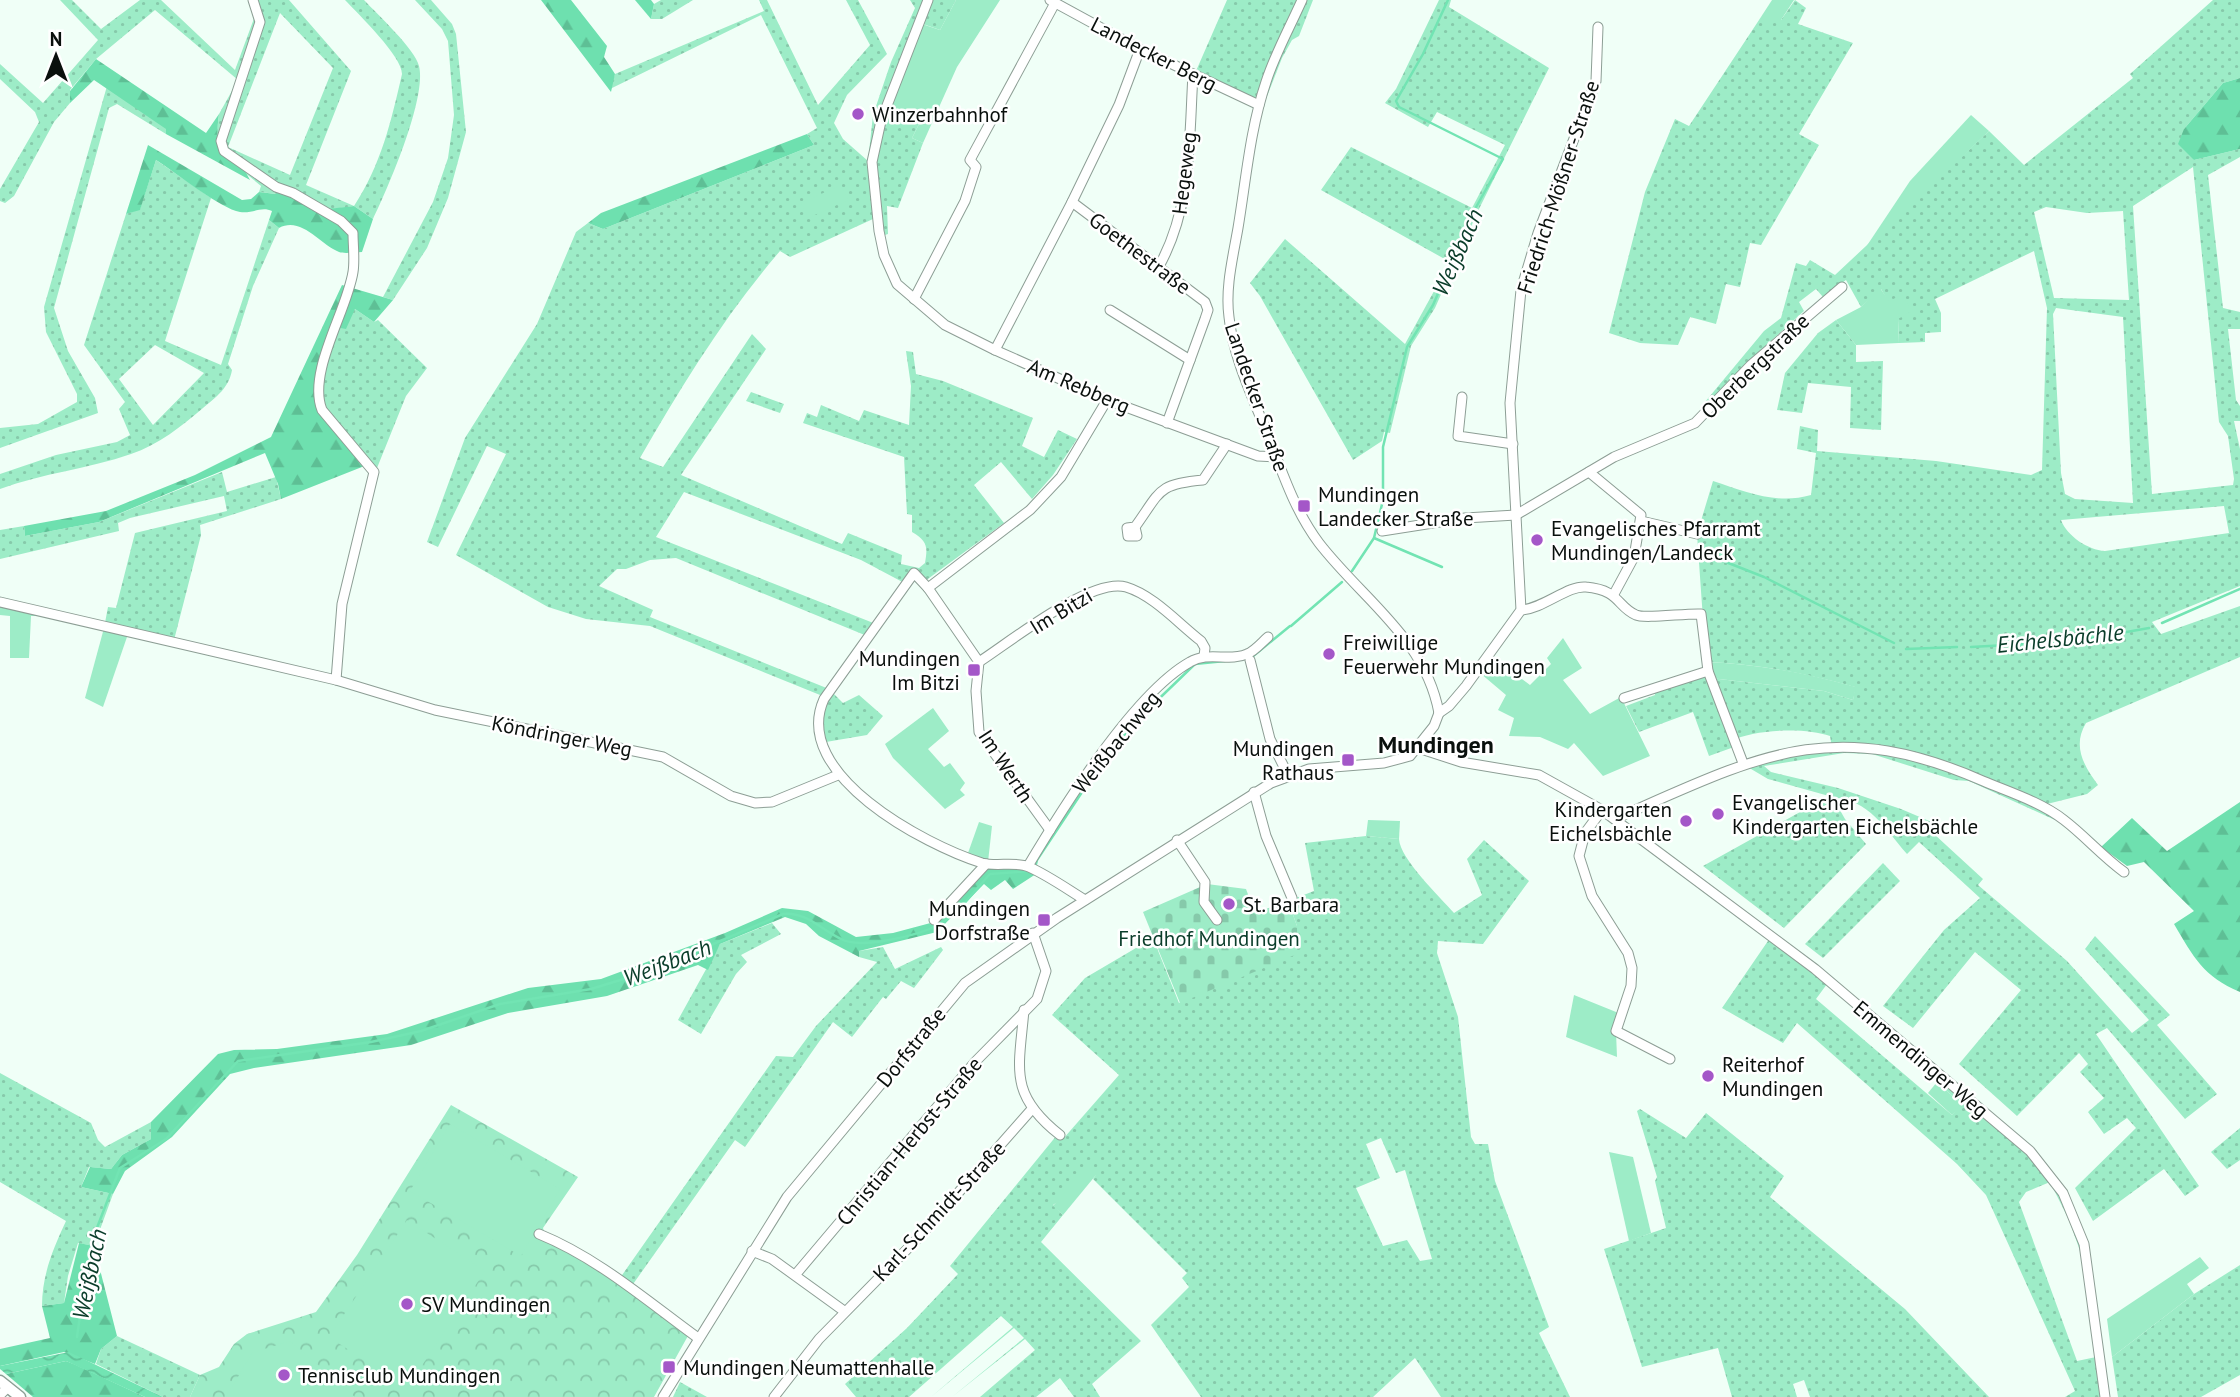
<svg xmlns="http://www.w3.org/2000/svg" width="2240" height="1397" viewBox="0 0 2240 1397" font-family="'PT Sans',sans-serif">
  <defs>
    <pattern id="grass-dots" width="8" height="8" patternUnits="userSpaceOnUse" patternTransform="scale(1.75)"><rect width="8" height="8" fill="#9decc7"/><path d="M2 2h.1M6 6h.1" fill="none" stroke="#86c9aa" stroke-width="1.8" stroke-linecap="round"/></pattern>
    <pattern id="forest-firs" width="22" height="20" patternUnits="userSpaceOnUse" patternTransform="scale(1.75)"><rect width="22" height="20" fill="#6ee0af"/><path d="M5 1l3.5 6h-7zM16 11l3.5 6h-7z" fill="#5ebf95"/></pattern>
    <pattern id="cemetery-stones" width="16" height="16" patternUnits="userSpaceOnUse" patternTransform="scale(1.75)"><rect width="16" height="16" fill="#9decc7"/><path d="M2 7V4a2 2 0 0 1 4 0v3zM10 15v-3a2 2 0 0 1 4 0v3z" fill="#86c9aa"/></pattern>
    <pattern id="park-crowns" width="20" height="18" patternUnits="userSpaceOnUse" patternTransform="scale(1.75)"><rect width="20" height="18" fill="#9decc7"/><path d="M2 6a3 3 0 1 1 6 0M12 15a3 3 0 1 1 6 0" fill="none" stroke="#86c9aa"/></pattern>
    <pattern id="water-waves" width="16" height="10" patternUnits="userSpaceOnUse" patternTransform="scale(1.75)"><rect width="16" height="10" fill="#72e4b3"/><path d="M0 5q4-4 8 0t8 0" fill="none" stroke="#61c399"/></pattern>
  </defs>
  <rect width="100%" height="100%" fill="#f0fff7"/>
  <g fill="url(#grass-dots)" fill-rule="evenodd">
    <path d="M60,0H72L101,29L140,0H161L235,70L256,13V0H289L351,71L306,185L354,206C381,165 391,122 402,74C402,56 359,15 345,0H364C377,14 415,49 419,66C427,98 388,188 373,219L354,206L319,211L278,191L277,194L259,192L261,186L220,152L216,140L219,114L238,80L155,10L96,59L70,90V103L54,122L14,196L5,203L0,201V189L39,122L35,112L0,79V64L43,103L98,40ZM280,13L333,68L290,175L228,147Z"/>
    <polygon points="415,0 431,0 452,24 456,34 466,132 448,198 427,248 393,300 383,297 433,202 448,158 454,115 448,41 442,29"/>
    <polygon points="661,0 693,0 662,19 651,19 654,4"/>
    <path d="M759,0H767L818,105L870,45L846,0H858L887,54L847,95L834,123L843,139L868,161L873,115L891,62L915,8L910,0H956L940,30L923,24L889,111L919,124L912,138L923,143L898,208L887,206L888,234L876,238L873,219L790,257L780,251C725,315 682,385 640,458L663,467L752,334L766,349L681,475L842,544L848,533L902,555L901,564L919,568L925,563C928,546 927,541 912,532V515L907,514L904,457L803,423L807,413L817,417L821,405L859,421L864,410L909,425L911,386L906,351L913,352L916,374L943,381L1033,418L1022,446L1044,457L1058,430L1077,439L1053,475L1032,499L1001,462L974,485L1004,523L921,584L915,579L910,586L861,560L684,492L656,537L881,626L872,638L676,558L650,560L626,569H617L599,586L653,610L650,617L829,689L843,703L859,695L883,716L867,735L820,743L825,697L650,626L586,619L548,607L456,555L506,454L487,446L438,547L427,542L465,438L537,324L576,232L588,223L603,229L814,145L807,134L817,128L761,15L610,89L615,74L764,11Z"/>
    <polygon points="1227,0 1313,0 1299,36 1292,40 1282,58 1264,104 1196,71"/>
    <polygon points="1439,0 1451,0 1449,7 1549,68 1477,213 1435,308 1411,346 1390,433 1384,432 1382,441 1353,460 1260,296 1250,283 1285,239 1405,344 1450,262 1321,190 1351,147 1472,208 1505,145 1437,112 1428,127 1385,103 1396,89"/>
    <polygon points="1795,0 1806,8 1798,24 1853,43 1799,134 1819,145 1761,245 1750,243 1740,287 1726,284 1716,324 1690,317 1678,345 1640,343 1609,333 1645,192 1675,119 1689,126 1759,20 1781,20"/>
    <path d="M2213,0H2240V78L2223,83L2184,129L2194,160L2240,149V157L2208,175L2223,308L2240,312V329H2228L2236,400L2240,406V421H2234L2240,449V586L2152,622L2161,634L2240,606V657L2086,723C2072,746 2084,766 2098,785L2087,794L2047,804L2059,819L2055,820L1969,781L1954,780L1872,754L1844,753L1764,766L1771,772L1838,788L1901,809L1941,826L1934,834L1983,879L1978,885L2067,961L2132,1033L2149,1020L2085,949L2095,936L2170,1015L2157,1025L2217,1094L2185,1119L2107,1028L2096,1034L2199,1186L2185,1196L2164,1169L2093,1221L2075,1188L2136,1128L2127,1118L2104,1134L2088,1112L2104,1098L2080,1072L2088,1064L2079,1053L2017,1116L1959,1064L2021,990L1975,952L1913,1028L1883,1006L1944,930L1980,898L1919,842L1907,854C1886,830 1868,798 1833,798L1845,819L1866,844L1784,928L1703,866L1829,796L1768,779L1746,766L1832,748L1830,736C1806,727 1754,729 1731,741L1734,747L1709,756L1693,712L1639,732L1626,706L1655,695L1654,689L1708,674L1710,678L1824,691L1853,700L1855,687C1806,673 1758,664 1706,662L1697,534L1713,481C1746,492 1777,505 1811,495L1816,453L1797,449L1800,426L1818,430L1817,451L1936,461L2031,475L2042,470L2047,308L2034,251L1935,299L1941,313V332L1925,333V342L1899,343L1898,319L1881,289L1861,307L1846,280L1823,297L1816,289L1799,302L1804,311L1743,366L1708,404L1705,402L1764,331L1781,318L1796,263L1806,266L1810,260L1835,275L1989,131L2024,165L2133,78L2130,74ZM2193,167L2219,422L2228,436L2234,479L2233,485L2152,494L2133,206ZM2046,207L2087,213L2123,211L2129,300L2054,298L2034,212ZM2056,308L2123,317L2133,503L2075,499L2065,494L2061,473L2053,314ZM2224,506L2229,533L2105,551C2088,550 2067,536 2061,520Z"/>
    <polygon points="107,86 167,129 166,134 117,104 109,108 54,308 68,351 95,398 98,413 0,448 0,428 38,424 77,402 77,394 46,332 44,307"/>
    <path d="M156,160L211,198L165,341L221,365L269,220L279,228L253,286L228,364L232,370C229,388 216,397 203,408C182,426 158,445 131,454C88,469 43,473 0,489V474L56,455L117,442L130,435L119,409L125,402L84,345L126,214L140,209ZM155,345L204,373L153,425L119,379Z"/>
    <polygon points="355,309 374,322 378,320 427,368 406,396 375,473 321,410 320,374 335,327"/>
    <polygon points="1836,320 1856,345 1856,362 1883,361 1881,430 1850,428 1851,387 1808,383 1802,413 1777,410 1785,373 1818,333"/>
    <polygon points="751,392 784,404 780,413 746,401"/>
    <polygon points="222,472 227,492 276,477 281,499 200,525 201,535 173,644 104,628 108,607 116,608 135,533 227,511 224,496 130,518 118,523 119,531 0,559 0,530 24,526 25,536 99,522"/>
    <path d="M1366,836L1399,839C1400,859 1440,897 1454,913L1482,895L1467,859L1484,840L1529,881L1483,944L1438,941L1437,953L1458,1017L1471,1137L1475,1144H1488L1495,1181L1549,1327L1539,1333L1570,1397H1441L1415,1358L1373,1397H1201L1151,1325L1189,1287L1182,1278L1187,1273L1093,1179L1096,1175L1053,1205L1063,1215L1041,1242L1141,1341L1092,1384L1100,1397H1074L1060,1378L1036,1397H980L1035,1350L1025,1339L952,1397L1024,1338L1014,1328L931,1397L1013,1327L1001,1316L909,1397H856L845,1384L907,1328L958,1274L950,1266L1057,1135L1063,1139L1119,1075L1052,1015L1085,978L1153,938L1179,1003L1297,926L1288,901L1314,891L1305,843ZM1381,1138L1396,1173L1405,1170L1432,1259L1420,1261L1407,1240L1383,1246L1356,1188L1380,1178L1366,1144Z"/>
    <polygon points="1883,863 1900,881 1823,958 1805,944"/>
    <path d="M1727,901L2031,1150L2074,1215L2089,1276L2069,1220L2050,1182L2026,1192L2019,1202L2077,1361L2101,1356L2106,1397H2065L2075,1391L1986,1195L1957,1164L1797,1023L1783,1043L1722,1008L1770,938ZM1827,984L1940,1079L1937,1082L1961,1104L1952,1115L1816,999Z"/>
    <polygon points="772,923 781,934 741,955 747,962 736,974 701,1034 678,1020 720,944"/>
    <polygon points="883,947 895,969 941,947 943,950 914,988 901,981 886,999 883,997 852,1037 833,1022 745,1147 735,1140 631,1287 620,1278 776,1056 793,1057 816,1026 877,962 859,957 859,951"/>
    <path d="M0,1073L91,1123L98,1140L105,1147L151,1122V1139L122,1155L111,1169L89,1167L81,1187L113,1194L94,1246L78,1243L68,1276L64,1303L42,1306C42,1275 53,1249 66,1221L0,1182Z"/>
    <polygon points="1640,1109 1686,1138 1706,1113 1784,1176 1770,1197 1905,1309 1989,1397 1810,1397 1804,1380 1793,1384 1797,1397 1732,1397 1718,1348 1642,1367 1604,1249 1666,1228 1655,1181 1657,1177 1637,1111"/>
    <polygon points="2240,1128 2240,1160 2227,1169 2211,1152"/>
    <polygon points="2240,1265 2240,1375 2201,1397 2118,1397 2112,1357 2194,1294"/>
    <polygon points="117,1336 200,1375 190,1397 163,1397 96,1364 101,1349"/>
    <polygon points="680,1382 707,1397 673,1397"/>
  </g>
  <g fill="url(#forest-firs)">
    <polygon points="541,0 571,0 607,46 604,57 615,74 611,92"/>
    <polygon points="635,0 651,0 654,4 651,19"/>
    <path d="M96,59L206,133L219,114C211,174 235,145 250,180L166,134V129L94,80L70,103V91Z"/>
    <polygon points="2240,78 2240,149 2194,160 2178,144 2184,129 2223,83"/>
    <polygon points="807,134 814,145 603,229 588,223 601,213"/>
    <path d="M148,145L242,200L251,199L259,192L276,194L278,191L319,210L354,206L373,219L362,252C355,252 345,254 339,252C320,245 302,216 279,228L269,220L272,211C261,206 252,214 240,212C221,209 175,172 156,160L140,210L126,214Z"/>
    <polygon points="342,285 393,300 374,322 355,309 346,329 335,327 317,398 367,465 281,499 278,484 265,453 99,522 25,536 24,526 106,511 195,475 271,437"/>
    <path d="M2240,802V992C2203,976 2194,958 2174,924L2194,911L2144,862L2127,866L2101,847L2132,818L2167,851Z"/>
    <polygon points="991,868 1024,869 1036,874 1013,889 1005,880 991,890 984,884 937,932 859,951 859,957 819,936 806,924 785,917 720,944 708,970 698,965 607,996 508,1013 411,1045 254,1068 230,1074 172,1137 125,1171 113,1194 81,1187 90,1167 111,1169 122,1155 151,1139 151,1122 218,1054 234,1050 277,1049 387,1034 528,988 601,979 725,933 782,908 808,911 856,937 893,933 938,921 984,871"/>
    <polygon points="79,1243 94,1246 117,1336 101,1349 95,1364 64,1352 0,1366 0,1349 50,1338 42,1306 64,1303"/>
    <polygon points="66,1361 76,1365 145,1397 33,1397 6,1374"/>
  </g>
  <polygon fill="url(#cemetery-stones)" points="1207,884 1246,889 1255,913 1288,901 1297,926 1297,954 1180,1003 1143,912"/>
  <polygon fill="url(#park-crowns)" points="451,1105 578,1177 543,1228 545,1234 590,1255 689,1334 654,1397 190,1397 200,1375 219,1367 234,1344 247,1334 316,1312 357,1255"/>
  <g fill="#9decc7">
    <polygon points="956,0 1000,0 957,67 923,143 912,138 919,124 888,111 922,24 940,30"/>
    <polygon points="1772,0 1794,0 1781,20 1759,20"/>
    <polygon points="1971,115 1989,131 1862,253 1910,181"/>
    <polygon points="841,185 848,200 808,218 801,203"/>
    <polygon points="1880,288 1889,301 1902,295 1912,311 1898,319 1899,343 1856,345 1836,320 1861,307"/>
    <polygon points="0,602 56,616 31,616 29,658 10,658 10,616 0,615"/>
    <polygon points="104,628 128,634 103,707 85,698"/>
    <polygon points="1563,638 1582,668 1563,680 1590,714 1621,697 1650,756 1603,776 1574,743 1568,749 1540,737 1509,736 1514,718 1498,710 1506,695 1480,673 1490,660 1506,675 1511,671 1530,685 1551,664 1547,658"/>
    <path d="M1706,662C1758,664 1806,673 1856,687L1853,700L1824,691L1710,678Z"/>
    <polygon points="933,708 949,731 928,749 944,767 950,763 965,783 960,790 965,795 945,809 893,758 885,744"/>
    <polygon points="1368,820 1400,821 1399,839 1366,836"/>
    <polygon points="979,822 992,826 988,862 968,853"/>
    <polygon points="1574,995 1621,1014 1616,1032 1617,1057 1566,1037"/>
    <polygon points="1937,1082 1962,1105 1952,1115 1928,1093"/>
    <polygon points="450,1124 560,1189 521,1256 410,1191"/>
    <polygon points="1609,1152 1633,1157 1651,1233 1629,1241"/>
    <polygon points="1086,1167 1096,1175 1063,1215 1053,1206"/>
    <polygon points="407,1220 485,1271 407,1388 329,1337"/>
    <polygon points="2200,1257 2209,1268 2187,1284 2194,1294 2112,1357 2107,1319"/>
    <polygon points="290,1341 355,1397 226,1397 252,1353"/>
  </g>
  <polygon fill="url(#water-waves)" points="69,1352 163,1397 145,1397 66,1361 6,1374 0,1369 0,1366"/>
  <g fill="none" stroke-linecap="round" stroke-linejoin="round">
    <g stroke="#72e4b3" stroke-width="2.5">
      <polyline points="1374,538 1442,567"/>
      <polyline points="1703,553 1764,577 1894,643"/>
      <polyline points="1674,557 1691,554"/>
      <polyline points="1352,571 1374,538 1383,500 1383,447 1407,347 1433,305 1475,209 1503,159 1399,107 1396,101 1423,54 1448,0"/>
      <polyline points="2162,623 2240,589"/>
      <polyline points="1291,626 1342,582"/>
      <polyline points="1971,647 2076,641 2149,628"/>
      <polyline points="1906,649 1957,647"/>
      <polyline points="1252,657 1290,626"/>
      <polyline points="1035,868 1037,860 1106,756 1139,718 1195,664 1225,661"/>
      <path d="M77,1337L90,1246L120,1168L166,1139L238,1061L371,1042L421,1031L500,1004L591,989L653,970L783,914C805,911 822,930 841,939C861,950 920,935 940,924C959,913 975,890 990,874L1031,871"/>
    </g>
    <defs>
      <g id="minor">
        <path d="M253,0L260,22L221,141L224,151L276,187L293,193L341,221L353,233C353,245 355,260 353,272C347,311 307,372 322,410L374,472L342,604L336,680"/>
        <polyline points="928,0 881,121 872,162 879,231 884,255 897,284 945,325 995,350 1107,400 1258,456 1276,457"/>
        <polyline points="1050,0 1140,49 1259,105"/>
        <path d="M1302,0C1290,27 1275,54 1266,82C1250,129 1246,180 1238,228C1233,257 1225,288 1229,317C1233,358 1254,400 1269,438C1283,474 1295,511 1319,543C1363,600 1425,638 1439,713"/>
        <polyline points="1072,202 1119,105 1140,49"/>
        <path d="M1158,268C1192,209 1189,140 1193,74"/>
        <polyline points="914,299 965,201 976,167 970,160 1055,3"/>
        <polyline points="1110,310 1190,360"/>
        <polyline points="995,350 1072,202 1205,302 1208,310 1205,319 1167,423"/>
        <polyline points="1462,397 1458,436 1513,444"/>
        <polyline points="1589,472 1641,515 1634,557 1614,594"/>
        <polyline points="1641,521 1697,534"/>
        <path d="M1135,527L1137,536H1128L1127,528L1135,527C1161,491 1157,484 1203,480L1227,444"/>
        <polyline points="1382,531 1465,518 1516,515 1614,457 1695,423 1751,365 1842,287"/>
        <polyline points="928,588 1030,510 1061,477 1107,400"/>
        <polyline points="0,602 336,680 435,710 663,757 731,796 755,803 772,802 838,775"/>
        <path d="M1521,610C1543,609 1568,585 1586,587C1620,590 1617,607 1636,615C1644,619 1687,613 1701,614L1708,671L1743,763"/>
        <polyline points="1250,660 1270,739 1288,775"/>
        <path d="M979,662C1010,642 1091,577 1126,587C1153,595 1178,623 1201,641L1205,648L1204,656"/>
        <polyline points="1624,698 1708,671"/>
        <polyline points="1439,713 1449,706 1466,686 1521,610 1510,403 1521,290 1538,233 1596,81 1598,27"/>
        <polyline points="1418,748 1461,762 1539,775 1602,810 1815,969 2030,1151 2063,1193 2084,1244 2105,1397"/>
        <polyline points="1254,792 1266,836 1292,898"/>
        <polyline points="1602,810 1585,833 1579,856 1592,896 1628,953 1632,968 1631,986 1616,1031 1670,1059"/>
        <path d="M1615,819C1756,757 1831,714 1983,781C2009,792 2041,802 2064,820C2085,836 2102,856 2124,872"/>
        <path d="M1050,830L979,732L976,691L979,662L928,588L914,573L824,699C790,774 925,845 982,863C997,867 1015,861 1029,867C1049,876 1067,889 1085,900"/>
        <polyline points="1177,840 1205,882 1204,902 1217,920"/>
        <path d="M1028,866C1062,809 1133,694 1190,662C1208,651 1229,662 1247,654C1255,651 1262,642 1268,637"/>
        <polyline points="934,920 986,864"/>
        <path d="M1024,1010C1019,1069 1008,1094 1060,1135"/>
        <path d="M539,1234C598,1258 647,1301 698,1338"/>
        <polyline points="752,1251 772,1259 844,1311"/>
        <polyline points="796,1274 975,1062 1037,999 1046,971 1033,933"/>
        <polyline points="0,1395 8,1387"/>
        <polyline points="663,1397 787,1197 965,983 1057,918 1271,783 1309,769 1384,763 1410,756 1434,726 1439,713"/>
        <polyline points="774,1397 819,1339 921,1235 1032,1109"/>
      </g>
      <polyline id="major" points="0,1381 20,1397"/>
    </defs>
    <use href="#minor" stroke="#8d9e95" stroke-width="11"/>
    <use href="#major" stroke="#8d9e95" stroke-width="13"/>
    <use href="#minor" stroke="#fff" stroke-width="9"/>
    <use href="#major" stroke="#fff" stroke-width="10"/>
  </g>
  <g fill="#a457c8" stroke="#fff" stroke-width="2.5">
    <circle cx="858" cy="114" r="7"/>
    <rect x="1297" y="499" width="14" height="14" rx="3.5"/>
    <circle cx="1537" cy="540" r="7"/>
    <circle cx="1329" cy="654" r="7"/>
    <rect x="967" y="663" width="14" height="14" rx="3.5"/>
    <rect x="1341" y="753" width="14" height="14" rx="3.5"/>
    <circle cx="1718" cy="814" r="7"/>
    <circle cx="1686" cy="821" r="7"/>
    <circle cx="1229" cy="904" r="7"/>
    <rect x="1037" y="913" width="14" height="14" rx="3.5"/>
    <circle cx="1708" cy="1076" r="7"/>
    <circle cx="407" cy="1304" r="7"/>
    <rect x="662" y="1360" width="14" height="14" rx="3.5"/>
    <circle cx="284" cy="1375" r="7"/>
  </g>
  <g text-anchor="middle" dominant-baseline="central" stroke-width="5" stroke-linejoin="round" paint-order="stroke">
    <g font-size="21" fill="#0a100d" stroke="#fff">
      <text transform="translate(1154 54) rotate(27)">Landecker Berg</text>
      <text transform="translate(1184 173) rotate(-83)">Hegeweg</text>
      <text transform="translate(1558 187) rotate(-72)">Friedrich-Mößner-Straße</text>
      <text transform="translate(1140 253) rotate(37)">Goethestraße</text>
      <text transform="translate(1755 366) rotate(-44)">Oberbergstraße</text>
      <text transform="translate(1079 386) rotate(23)">Am Rebberg</text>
      <text transform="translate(1257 397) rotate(71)">Landecker Straße</text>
      <text transform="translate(1061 611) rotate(-31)">Im Bitzi</text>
      <text transform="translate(562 736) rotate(11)">Köndringer Weg</text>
      <text transform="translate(1116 742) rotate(-51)">Weißbachweg</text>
      <text transform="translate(1006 766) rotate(57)">Im Werth</text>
      <text transform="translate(911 1047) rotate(-51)">Dorfstraße</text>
      <text transform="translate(1921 1059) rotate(40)">Emmendinger Weg</text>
      <text transform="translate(909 1141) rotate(-50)">Christian-Herbst-Straße</text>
      <text transform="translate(939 1211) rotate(-47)">Karl-Schmidt-Straße</text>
    </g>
    <g font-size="21" fill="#0a100d" stroke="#fff" text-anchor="start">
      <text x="872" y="114">Winzerbahnhof</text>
      <text x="1318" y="494">Mundingen<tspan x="1318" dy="24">Landecker Straße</tspan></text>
      <text x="1551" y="528">Evangelisches Pfarramt<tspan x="1551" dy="24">Mundingen/Landeck</tspan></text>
      <text x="1343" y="642">Freiwillige<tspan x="1343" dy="24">Feuerwehr Mundingen</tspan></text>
      <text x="960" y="658" text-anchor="end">Mundingen<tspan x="960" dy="24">Im Bitzi</tspan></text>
      <text x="1334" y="748" text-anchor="end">Mundingen<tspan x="1334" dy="24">Rathaus</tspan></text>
      <text x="1732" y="802">Evangelischer<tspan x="1732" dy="24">Kindergarten Eichelsbächle</tspan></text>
      <text x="1672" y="809" text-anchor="end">Kindergarten<tspan x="1672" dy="24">Eichelsbächle</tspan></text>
      <text x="1243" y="904">St. Barbara</text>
      <text x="1030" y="908" text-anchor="end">Mundingen<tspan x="1030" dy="24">Dorfstraße</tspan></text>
      <text x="1722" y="1064">Reiterhof<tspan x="1722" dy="24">Mundingen</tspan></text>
      <text x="421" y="1304">SV Mundingen</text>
      <text x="683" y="1367">Mundingen Neumattenhalle</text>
      <text x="298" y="1375">Tennisclub Mundingen</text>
    </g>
    <g font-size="21" fill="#0a3d2a" stroke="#fff">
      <text x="1209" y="938">Friedhof Mundingen</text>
    </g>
    <g font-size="23" font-style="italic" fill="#0a3d2a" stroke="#fff">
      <text transform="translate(1457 252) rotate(-66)">Weißbach</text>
      <text transform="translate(2060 638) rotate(-6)">Eichelsbächle</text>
      <text transform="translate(667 962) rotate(-21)">Weißbach</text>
      <text transform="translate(89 1274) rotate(-78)">Weißbach</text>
    </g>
    <g font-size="24" font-weight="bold" fill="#0a100d" stroke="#fff">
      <text x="1436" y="744">Mundingen</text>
    </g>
  </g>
  <g transform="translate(56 56)" stroke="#ffffff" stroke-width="5" paint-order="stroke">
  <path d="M0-5L12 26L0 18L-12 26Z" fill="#0a100d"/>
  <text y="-10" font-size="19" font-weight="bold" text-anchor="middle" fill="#0a100d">N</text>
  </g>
</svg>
